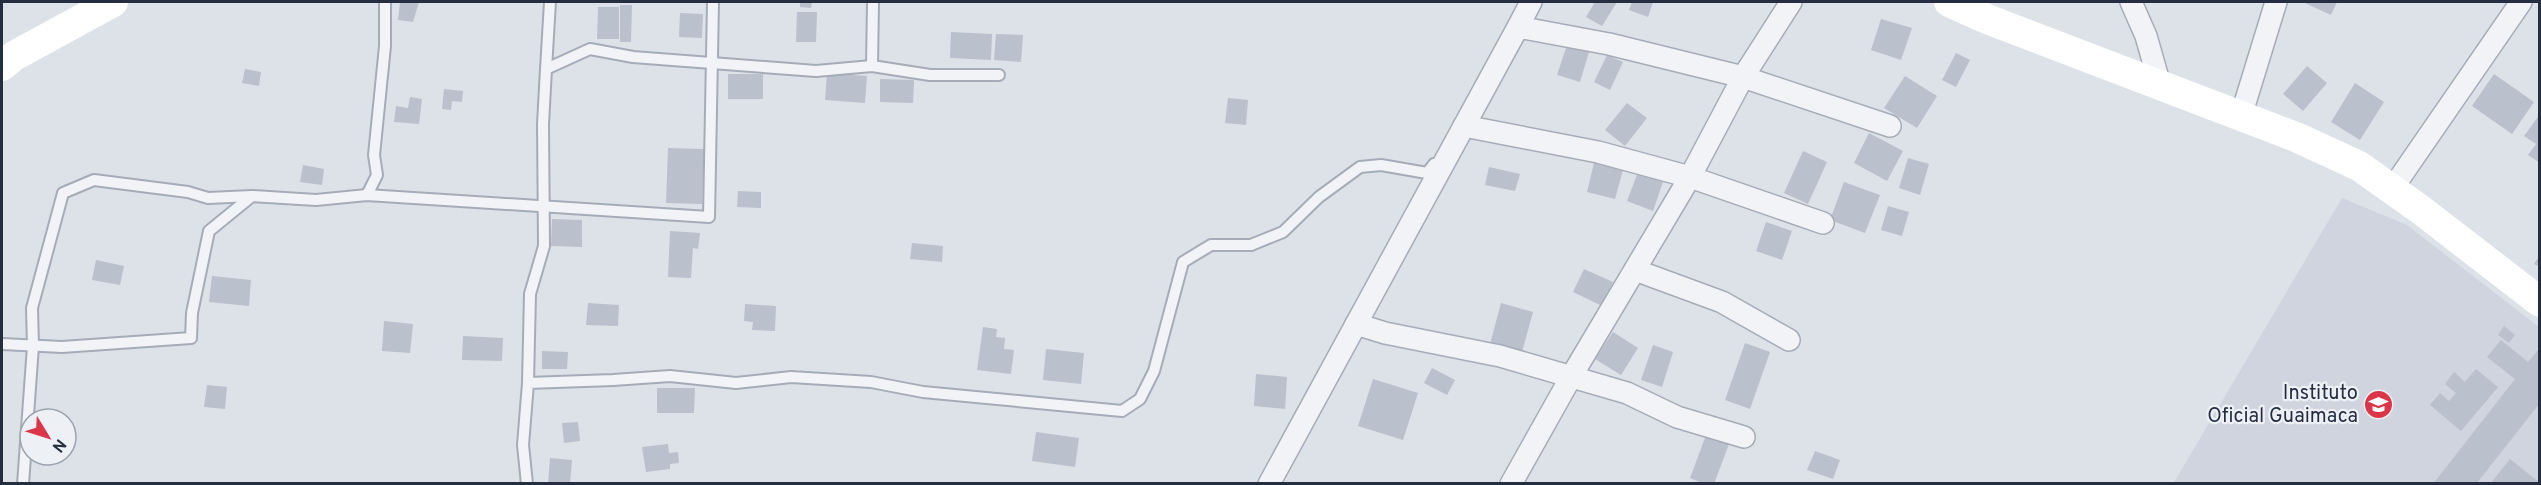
<svg xmlns="http://www.w3.org/2000/svg" width="2541" height="485" viewBox="0 0 2541 485" font-family="Overpass,sans-serif">
  <rect width="100%" height="100%" fill="#dde2e9"/>
  <polygon fill="#cfd4de" points="2342,198 2407,225 2539,327 2539,483 2173,484"/>
  <g fill="#bac0cc">
    <polygon points="400,2 419,2 413,22 398,20"/>
    <polygon points="800,2 812,2 811,8 800,7"/>
    <polygon points="1595,2 1617,2 1602,26 1586,17"/>
    <polygon points="1632,2 1653,2 1648,17 1629,10"/>
    <polygon points="2306,2 2337,2 2331,15 2305,3"/>
    <polygon points="620,5 632,5 631,42 620,42"/>
    <polygon points="598,7 619,7 619,39 597,39"/>
    <polygon points="797,12 817,12 816,42 796,42"/>
    <polygon points="680,13 703,14 702,38 679,37"/>
    <polygon points="1881,19 1912,28 1901,60 1871,50"/>
    <polygon points="951,32 992,34 991,60 950,58"/>
    <polygon points="996,34 1023,35 1021,62 994,60"/>
    <polygon points="1567,45 1589,52 1580,82 1557,75"/>
    <polygon points="1956,53 1970,60 1956,87 1942,80"/>
    <polygon points="1607,55 1623,62 1610,90 1594,82"/>
    <polygon points="2307,66 2327,83 2303,111 2283,94"/>
    <polygon points="245,69 261,72 259,86 242,83"/>
    <polygon points="827,73 867,76 865,103 825,100"/>
    <rect x="728" y="74" width="35" height="25"/>
    <polygon points="2494,74 2534,102 2512,134 2472,106"/>
    <polygon points="1905,76 1937,96 1917,128 1884,108"/>
    <polygon points="880,79 914,80 913,103 880,102"/>
    <polygon points="2355,83 2384,102 2360,140 2331,122"/>
    <polygon points="444,89 463,91 462,102 452,101 451,110 442,109"/>
    <polygon points="410,97 422,99 419,124 394,122 396,106 408,108"/>
    <polygon points="1228,98 1248,100 1246,125 1225,123"/>
    <polygon points="1627,103 1647,118 1625,146 1605,130"/>
    <polygon points="2540,114 2540,163 2528,155 2536,144 2524,136"/>
    <polygon points="1869,133 1903,151 1887,181 1854,163"/>
    <polygon points="668,148 704,149 702,204 666,203"/>
    <polygon points="1803,151 1827,162 1808,204 1784,193"/>
    <polygon points="1908,158 1929,164 1920,195 1899,188"/>
    <polygon points="1594,163 1623,170 1615,199 1587,192"/>
    <polygon points="303,165 324,169 322,185 300,182"/>
    <polygon points="1489,167 1520,174 1515,191 1485,185"/>
    <polygon points="1638,172 1663,182 1653,211 1627,201"/>
    <polygon points="1844,182 1880,195 1865,233 1830,220"/>
    <polygon points="738,191 761,192 761,208 737,207"/>
    <polygon points="1888,206 1909,212 1902,236 1881,230"/>
    <polygon points="552,219 582,220 582,247 551,246"/>
    <polygon points="1766,222 1792,231 1782,260 1756,251"/>
    <polygon points="670,231 700,233 698,249 693,248 691,278 668,277"/>
    <polygon points="912,243 943,246 942,262 910,259"/>
    <polygon points="2540,255 2540,267 2534,264"/>
    <polygon points="96,260 124,266 120,285 92,280"/>
    <polygon points="1584,269 1613,282 1602,306 1573,292"/>
    <polygon points="212,276 251,280 249,306 209,302"/>
    <polygon points="588,303 619,305 618,326 586,325"/>
    <polygon points="1501,303 1533,312 1522,352 1490,344"/>
    <polygon points="745,304 776,306 775,331 752,330 753,322 744,321"/>
    <polygon points="384,321 413,324 410,353 382,351"/>
    <polygon points="2504,326 2515,335 2509,343 2498,335"/>
    <polygon points="983,327 997,329 996,337 1005,338 1004,349 1014,350 1011,374 977,370"/>
    <polygon points="1613,332 1638,348 1621,375 1595,359"/>
    <polygon points="463,336 503,338 502,361 462,360"/>
    <polygon points="2501,340 2528,362 2540,348 2540,403 2476,484 2433,484 2515,379 2487,357"/>
    <polygon points="1745,343 1770,352 1750,409 1725,400"/>
    <polygon points="1653,345 1673,352 1662,387 1641,380"/>
    <polygon points="1046,349 1084,353 1081,384 1043,380"/>
    <polygon points="542,351 568,352 567,369 542,369"/>
    <polygon points="1432,368 1455,380 1447,395 1424,383"/>
    <polygon points="2476,369 2498,387 2461,431 2430,405 2440,393 2449,401 2456,393 2445,384 2454,372 2465,382"/>
    <polygon points="1256,374 1287,377 1285,409 1254,406"/>
    <polygon points="1373,379 1418,393 1403,440 1358,426"/>
    <polygon points="207,385 227,387 225,409 204,407"/>
    <polygon points="657,388 695,388 694,413 657,413"/>
    <polygon points="578,422 580,441 564,443 562,423"/>
    <polygon points="1036,432 1079,438 1075,467 1032,461"/>
    <polygon points="1706,435 1729,444 1714,484 1704,484 1690,478"/>
    <polygon points="668,444 669,453 678,452 679,463 670,464 670,469 646,472 642,447"/>
    <polygon points="1815,451 1840,460 1833,479 1807,470"/>
    <polygon points="550,458 572,460 570,484 548,484"/>
    <polygon points="2510,459 2540,483 2540,484 2490,484"/>
  </g>
  <g fill="none" stroke-linecap="round" stroke-linejoin="round">
    <defs>
      <g id="lane">
        <polyline points="872,66 873,2"/>
        <polyline points="546,69 550,2"/>
        <polyline points="367,195 377,175 374,155 385,46 385,2"/>
        <polyline points="2,344 62,347 191,338 192,313 209,231 252,196 316,200 367,195 709,217 713,2"/>
        <polyline points="528,383 530,294 544,246 543,124 546,69 590,49 633,57 816,71 872,66 930,75 999,75"/>
        <polyline points="23,484 33,346 32,308 63,193 94,180 188,192 208,198 252,196"/>
        <polyline points="527,484 523,445 528,383 613,380 670,376 736,383 791,377 871,382 923,392 1122,411 1140,399 1154,371 1183,262 1211,245 1251,245 1283,232 1319,197 1360,167 1381,165 1427,173 1434,164"/>
      </g>
      <g id="street">
        <polyline points="2131,2 2146,36 2160,85"/>
        <polyline points="1518,27 1531,2"/>
        <polyline points="2241,116 2276,2"/>
        <polyline points="1464,126 1598,152 1690,177 1823,223"/>
        <polyline points="2392,189 2521,2"/>
        <polyline points="1635,270 1722,302 1789,340"/>
        <polyline points="1356,324 1385,333 1500,356 1627,393 1677,417 1744,437"/>
        <polyline points="1269,484 1518,27 1609,44 1743,77 1890,126"/>
        <polyline points="1511,484 1571,377 1690,177 1743,77 1791,2"/>
      </g>
    </defs>
    <use href="#lane" stroke="#a6acb7" stroke-width="14"/>
    <use href="#street" stroke="#a6acb7" stroke-width="24"/>
    <use href="#lane" stroke="#f1f3f7" stroke-width="10"/>
    <use href="#street" stroke="#f1f3f7" stroke-width="21"/>
    <g stroke="#fff" stroke-width="30">
      <polyline points="1949,2 1987,19 2296,137 2359,166 2421,210 2540,302"/>
      <polyline points="2,66 14,56 113,2"/>
    </g>
  </g>
  <defs>
    <symbol id="school-disc" viewBox="-11 -11 22 22"><circle r="9.5" fill="#dc3547" stroke="#edf1f6"/><path d="M0-5L7-2L0 1L-7-2ZM-4 1L0 2.5L4 1V4Q0 6-4 4Z" fill="#fff"/></symbol>
  </defs>
  <g fill-rule="evenodd">
    <use href="#school-disc" x="2362" y="388" width="33" height="33"/>
  </g>
  <g text-anchor="middle" dominant-baseline="central" stroke-width="4.5" stroke-linejoin="round" paint-order="stroke">
    <g font-size="20" fill="#252e41" stroke="#edf1f6" text-anchor="end">
      <text x="2358" y="394">Instituto<tspan x="2358" dy="23">Oficial Guaimaca</tspan></text>
    </g>
  </g>
  <rect width="2541" height="485" fill="none" stroke="#252e41" stroke-width="6"/>
  <g transform="translate(48 437) rotate(128)"><circle r="28" fill="#edf1f6" stroke="#9da3ae" stroke-width="1.5"/>
  <path d="M0-4.5L10 22L0 15L-10 22Z" fill="#dc3547"/>
  <text y="-9" font-size="16" font-weight="bold" text-anchor="middle" fill="#252e41">N</text>
  </g>
</svg>
